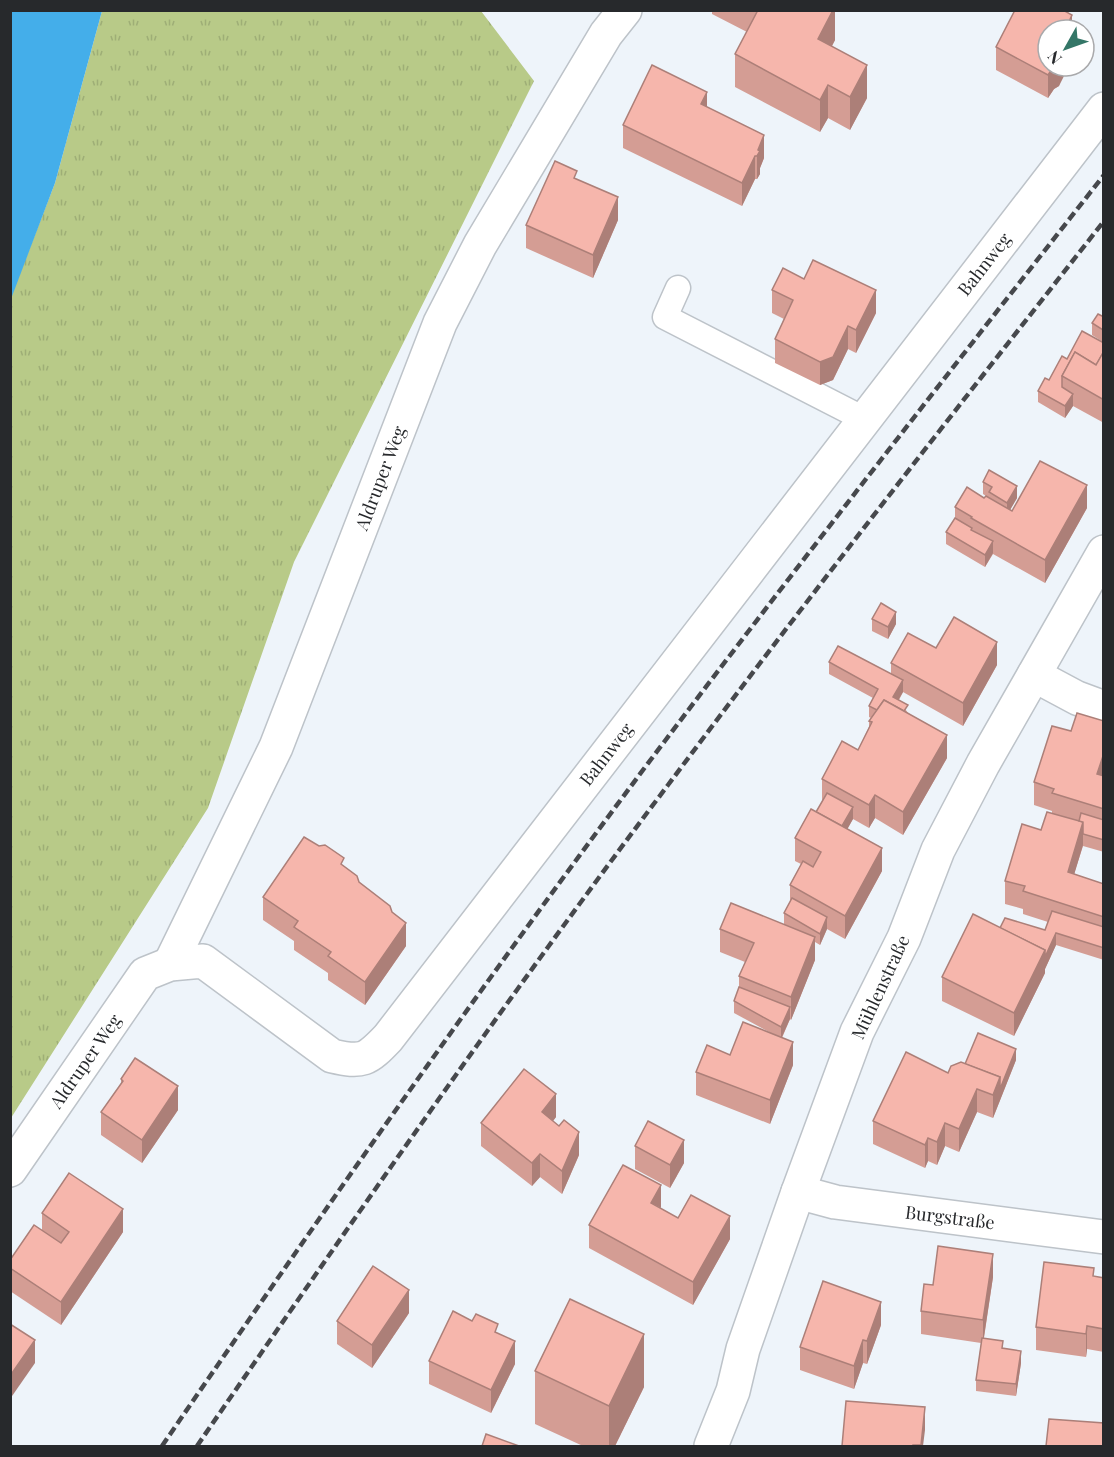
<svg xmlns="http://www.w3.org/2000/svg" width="1114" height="1457" viewBox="0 0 1114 1457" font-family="'Playfair Display',serif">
  <defs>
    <pattern id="grass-tufts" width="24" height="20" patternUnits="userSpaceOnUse" patternTransform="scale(1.5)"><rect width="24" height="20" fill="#b8ca88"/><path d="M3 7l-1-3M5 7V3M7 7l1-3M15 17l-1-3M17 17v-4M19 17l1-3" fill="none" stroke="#9eae76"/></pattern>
  </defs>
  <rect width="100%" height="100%" fill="#eef4fa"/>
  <polygon fill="url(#grass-tufts)" points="102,11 481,11 534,81 294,562 208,808 11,1118 10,299 55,183"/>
  <polygon fill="#44aeea" points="11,10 102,11 55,183 11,299"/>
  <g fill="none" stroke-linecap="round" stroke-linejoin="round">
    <defs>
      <polyline id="service" points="678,288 665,317 864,419"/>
      <g id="minor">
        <polyline points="1034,675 1077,698 1104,708"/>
        <polyline points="170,964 276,747 440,323 480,245 606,34 625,10"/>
        <path d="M10,1170L145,974L170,964L203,961L332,1056C363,1063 367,1060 388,1038L1104,109"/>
        <polyline points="798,1192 835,1202 1104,1237"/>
        <polyline points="711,1446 733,1391 743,1349 798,1192 857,1032 904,938 938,850 983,764 1104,552"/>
      </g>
    </defs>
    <use href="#service" stroke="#bdc3c9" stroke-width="27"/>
    <use href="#minor" stroke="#bdc3c9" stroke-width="36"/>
    <use href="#service" stroke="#fff" stroke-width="24"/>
    <use href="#minor" stroke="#fff" stroke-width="33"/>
    <g stroke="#46484c" stroke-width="4.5" stroke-dasharray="9 4.5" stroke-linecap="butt">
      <path d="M162,1446C319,1217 479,989 646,766C796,567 950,371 1104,175"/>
      <path d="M197,1446C350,1224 505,1001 668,785C810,595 957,408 1104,221"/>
    </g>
  </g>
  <g fill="#d49d94">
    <polygon points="712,10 835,10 835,40 832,46 867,98 850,130 828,118 820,132 735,87 735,54 747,32 712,14"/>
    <polygon points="1072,30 1059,86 1054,89 1048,98 996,70 996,47"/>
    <polygon points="707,107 764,158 760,168 760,174 757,179 755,179 742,206 623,148 623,125"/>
    <polygon points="618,220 593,278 526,248 526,225"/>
    <polygon points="772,290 876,313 856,353 848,349 833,380 820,385 775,363 775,339 784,319 772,313"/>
    <polygon points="1104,317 1104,341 1103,342 1092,335 1092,323"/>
    <polygon points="1104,343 1104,423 1073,406 1065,418 1038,402 1038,391 1049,380 1067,359"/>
    <polygon points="983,482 1017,498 1010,510 1012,511 1087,508 1045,583 993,554 985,567 946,544 946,532 955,518 955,507 984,498 989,498 983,494"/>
    <polygon points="872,619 896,624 888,639 872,631"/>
    <polygon points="936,648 997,665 963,726 903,692 899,700 908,713 947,758 903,835 875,818 869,828 853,819 847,829 882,871 845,939 827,929 820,945 815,942 815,960 791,1020 790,1019 782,1038 793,1065 770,1124 696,1095 696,1072 730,1055 769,1032 734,1013 734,1001 739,987 739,976 745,962 720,952 720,929 784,924 784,913 790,903 790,885 801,864 795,861 795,838 816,812 822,802 822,779 858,750 869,727 869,721 871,718 869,717 869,706 873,698 829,674 829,662 891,674 891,663"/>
    <polygon points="1104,721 1104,852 1083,846 1074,874 1104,884 1104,960 1056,945 1045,969 1045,973 1014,1036 942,1001 942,977 1000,928 1045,930 1048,922 1023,914 1023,909 1005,904 1005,881 1041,830 1052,813 1052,811 1034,805 1034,782 1071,731"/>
    <polygon points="344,866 359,882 392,912 406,946 365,1005 328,980 328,973 294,950 294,941 263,920 263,897"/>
    <polygon points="1016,1060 993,1118 977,1112 959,1152 945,1146 937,1165 928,1161 925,1168 873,1144 873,1121 948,1073 965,1064"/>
    <polygon points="121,1079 178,1110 142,1163 101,1135 101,1112 121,1084"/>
    <polygon points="556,1117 553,1121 559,1126 579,1155 562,1194 540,1177 532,1186 481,1146 481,1123"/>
    <polygon points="1104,1131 1104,1153 1102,1152 1102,1141"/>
    <polygon points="635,1146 684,1163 670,1188 635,1169"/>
    <polygon points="661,1209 678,1218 730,1239 693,1305 589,1248 589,1225"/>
    <polygon points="42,1213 123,1232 61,1325 10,1291 10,1260 42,1230"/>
    <polygon points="993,1277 984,1338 1003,1348 1021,1363 1016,1396 976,1391 976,1380 981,1343 921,1334 921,1311 933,1285"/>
    <polygon points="1094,1277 1104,1278 1104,1352 1087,1349 1086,1357 1036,1350 1036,1327"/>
    <polygon points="409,1313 372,1368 337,1344 337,1321"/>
    <polygon points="881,1325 867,1364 863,1363 854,1389 800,1370 800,1347"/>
    <polygon points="498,1333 515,1364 491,1413 429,1384 429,1361"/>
    <polygon points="535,1371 644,1387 615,1446 583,1446 535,1424"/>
  </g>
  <g fill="#ac7f78">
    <polygon points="833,10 835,10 835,40 818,72 818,39"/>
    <polygon points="1072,15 1072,30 1065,30"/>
    <polygon points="867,65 867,98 850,130 850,97"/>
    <polygon points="1054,66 1069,66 1059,86 1054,89 1048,98 1048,75"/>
    <polygon points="828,85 828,118 820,132 820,100"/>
    <polygon points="707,92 707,115 701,104"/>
    <polygon points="764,135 764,158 760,168 760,174 757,179 757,156 758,150"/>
    <polygon points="755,156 755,179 742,206 742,183"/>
    <polygon points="618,197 618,220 593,278 593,255"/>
    <polygon points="876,290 876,313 856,353 856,330"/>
    <polygon points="848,326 848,349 833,380 820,385 820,362"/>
    <polygon points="1073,394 1073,406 1065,418 1065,406"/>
    <polygon points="1087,485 1087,508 1045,583 1045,560"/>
    <polygon points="1017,486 1017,498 1007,515 1007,503"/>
    <polygon points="993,541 993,553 985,567 985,555"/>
    <polygon points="896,612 896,624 888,639 888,627"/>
    <polygon points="997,642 997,665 963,726 963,703"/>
    <polygon points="903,680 903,692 893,709 893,697"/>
    <polygon points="947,735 947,758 903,835 903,812"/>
    <polygon points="1104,753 1104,776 1097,774"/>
    <polygon points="875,795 875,818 869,828 869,805"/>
    <polygon points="853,807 853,819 838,846 838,834"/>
    <polygon points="1083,822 1083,845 1068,895 1068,872"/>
    <polygon points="882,848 882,871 845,939 845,916"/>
    <polygon points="827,917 827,929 820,945 820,934"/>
    <polygon points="406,923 406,946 365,1005 365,982"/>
    <polygon points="1056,933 1056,945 1045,969 1045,973 1014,1036 1014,1013 1045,950"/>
    <polygon points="815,937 815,960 791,1020 791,997"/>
    <polygon points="790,1007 790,1019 781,1039 781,1027"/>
    <polygon points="793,1042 793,1065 770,1124 770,1100"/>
    <polygon points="1016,1049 1016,1060 993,1118 993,1095 1000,1077"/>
    <polygon points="178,1086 178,1110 142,1163 142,1140"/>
    <polygon points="977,1089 977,1112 959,1152 959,1129"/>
    <polygon points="556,1094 556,1117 542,1135 542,1112"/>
    <polygon points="945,1123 945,1146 937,1165 937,1142"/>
    <polygon points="579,1132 579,1155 562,1194 562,1171"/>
    <polygon points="928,1138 928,1161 925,1168 925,1145"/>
    <polygon points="684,1140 684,1163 670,1188 670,1165"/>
    <polygon points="540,1154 540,1177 532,1186 532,1163"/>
    <polygon points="661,1185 661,1208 651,1203"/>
    <polygon points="123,1209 123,1232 61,1325 61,1302"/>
    <polygon points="730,1216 730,1239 693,1305 693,1282"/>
    <polygon points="993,1254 993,1277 983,1343 983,1320"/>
    <polygon points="409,1290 409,1313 372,1368 372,1345"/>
    <polygon points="881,1302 881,1325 867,1364 867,1341"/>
    <polygon points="1087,1326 1087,1349 1086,1357 1086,1334"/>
    <polygon points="644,1334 644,1387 615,1446 609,1446 609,1406"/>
    <polygon points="35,1340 35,1363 10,1399 10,1376"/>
    <polygon points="863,1340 863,1363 854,1389 854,1366"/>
    <polygon points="515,1341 515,1364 491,1413 491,1390"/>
    <polygon points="1021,1351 1021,1363 1016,1396 1016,1384"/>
    <polygon points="925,1407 925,1430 923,1446 921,1446"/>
  </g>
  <g fill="#f6b6ac" stroke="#ac7f78" stroke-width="1.5">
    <polygon points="758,10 833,10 818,39 867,65 850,97 828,85 820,100 735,54"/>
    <polygon points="1015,10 1063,10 1072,15 1065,30 1048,30 1048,66 1054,66 1048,75 996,47"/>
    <polygon points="652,65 707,92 701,104 764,135 758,150 760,151 757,156 755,156 742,183 623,125"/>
    <polygon points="555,161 577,171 574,178 618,197 593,255 526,225"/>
    <polygon points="813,260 876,290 856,330 848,326 833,357 820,362 775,339 793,300 772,290 783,268 804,279"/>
    <polygon points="1098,314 1104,317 1103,330 1092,323"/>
    <polygon points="1082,331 1104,343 1104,351 1096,365 1075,352 1062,376 1062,387 1073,394 1065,406 1038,391 1045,378 1049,380 1062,356 1067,359"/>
    <polygon points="1104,351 1104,400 1062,376 1075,352 1096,365"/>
    <polygon points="1040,461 1087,485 1045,560 971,518 972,517 955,507 967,487 984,498 986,496 1012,511"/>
    <polygon points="989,470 1017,486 1007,503 989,492 992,487 983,482"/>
    <polygon points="955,518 972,528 971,530 993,541 985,555 946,532"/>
    <polygon points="881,603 896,612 888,627 872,619"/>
    <polygon points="954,617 997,642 963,703 891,663 908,633 936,648"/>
    <polygon points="838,646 903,680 893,697 908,705 904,711 884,700 877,710 869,706 878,689 829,662"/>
    <polygon points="884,700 947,735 903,812 875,795 869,805 822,779 842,741 858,750 872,722 869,721"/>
    <polygon points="1077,713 1104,721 1104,753 1097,774 1104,776 1104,809 1052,793 1054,789 1034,782 1052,726 1071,731"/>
    <polygon points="827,793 853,807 842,826 816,812"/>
    <polygon points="811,809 882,848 845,916 790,885 803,861 813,867 821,852 795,838"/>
    <polygon points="1047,812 1083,822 1068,872 1104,884 1104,917 1023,891 1025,886 1005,881 1022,824 1041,830"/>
    <polygon points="1081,813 1104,820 1104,840 1083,834 1083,822 1079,821"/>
    <polygon points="304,837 319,846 325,845 344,858 341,864 357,876 359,882 390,906 392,912 406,923 365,982 328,956 331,952 294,927 298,921 263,897"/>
    <polygon points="792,898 827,917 820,934 784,913"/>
    <polygon points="731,903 815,937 791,997 739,976 754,943 720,929"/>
    <polygon points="1052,911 1104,927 1104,948 1056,933 1045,957 1045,950 1000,928 1005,918 1045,930"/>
    <polygon points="973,914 1045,950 1014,1013 942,977"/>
    <polygon points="739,987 790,1007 781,1027 734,1001"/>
    <polygon points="743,1022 793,1042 770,1100 696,1072 707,1045 730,1055"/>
    <polygon points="978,1033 1016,1049 1000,1089 1000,1077 965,1064"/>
    <polygon points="906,1052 948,1073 951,1066 961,1062 1000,1077 993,1095 977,1089 959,1129 945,1123 937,1142 928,1138 925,1145 873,1121"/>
    <polygon points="135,1058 178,1086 142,1140 101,1112 123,1081 121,1079"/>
    <polygon points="524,1069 556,1094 542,1112 559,1126 564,1120 579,1132 562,1171 540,1154 532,1163 481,1123"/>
    <polygon points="648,1121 684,1140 670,1165 635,1146"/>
    <polygon points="623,1165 661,1185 651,1203 678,1218 691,1195 730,1216 693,1282 589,1225"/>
    <polygon points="69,1173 123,1209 61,1302 10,1268 10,1260 34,1225 61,1243 69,1232 42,1213"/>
    <polygon points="938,1246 993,1254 983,1320 921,1311 924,1284 933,1285"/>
    <polygon points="1044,1262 1094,1268 1093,1276 1104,1278 1104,1329 1087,1326 1086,1334 1036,1327"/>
    <polygon points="373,1266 409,1290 372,1345 337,1321"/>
    <polygon points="823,1281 881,1302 867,1341 863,1340 854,1366 800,1347"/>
    <polygon points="570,1299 644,1334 609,1406 535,1371"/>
    <polygon points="453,1311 472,1321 476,1314 498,1324 495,1332 515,1341 491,1390 429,1361"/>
    <polygon points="10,1324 35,1340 10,1376"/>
    <polygon points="982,1338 1003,1341 1002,1348 1021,1351 1016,1384 976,1380"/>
    <polygon points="846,1401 925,1407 921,1445 913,1445 913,1446 842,1446"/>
    <polygon points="1049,1419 1104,1423 1104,1446 1046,1446"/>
    <polygon points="486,1434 519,1446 482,1446"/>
  </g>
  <g text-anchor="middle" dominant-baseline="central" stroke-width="6" stroke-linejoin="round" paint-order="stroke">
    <g font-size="18" fill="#27292c" stroke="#fff">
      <text transform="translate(984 264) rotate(-52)">Bahnweg</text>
      <text transform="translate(380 478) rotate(-69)">Aldruper Weg</text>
      <text transform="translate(606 754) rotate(-52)">Bahnweg</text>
      <text transform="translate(880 987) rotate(-65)">Mühlenstraße</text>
      <text transform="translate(85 1061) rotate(-55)">Aldruper Weg</text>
      <text transform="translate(950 1217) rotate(7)">Burgstraße</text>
    </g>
  </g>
  <rect width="1114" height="1457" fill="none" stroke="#27292c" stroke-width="24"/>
  <g transform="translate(1066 48) rotate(230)"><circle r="28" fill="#ffffff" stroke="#a9a9ab" stroke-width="1.5"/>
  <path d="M0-4.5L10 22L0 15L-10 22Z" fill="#347667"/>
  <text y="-9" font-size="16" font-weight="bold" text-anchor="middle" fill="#27292c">N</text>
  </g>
</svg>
